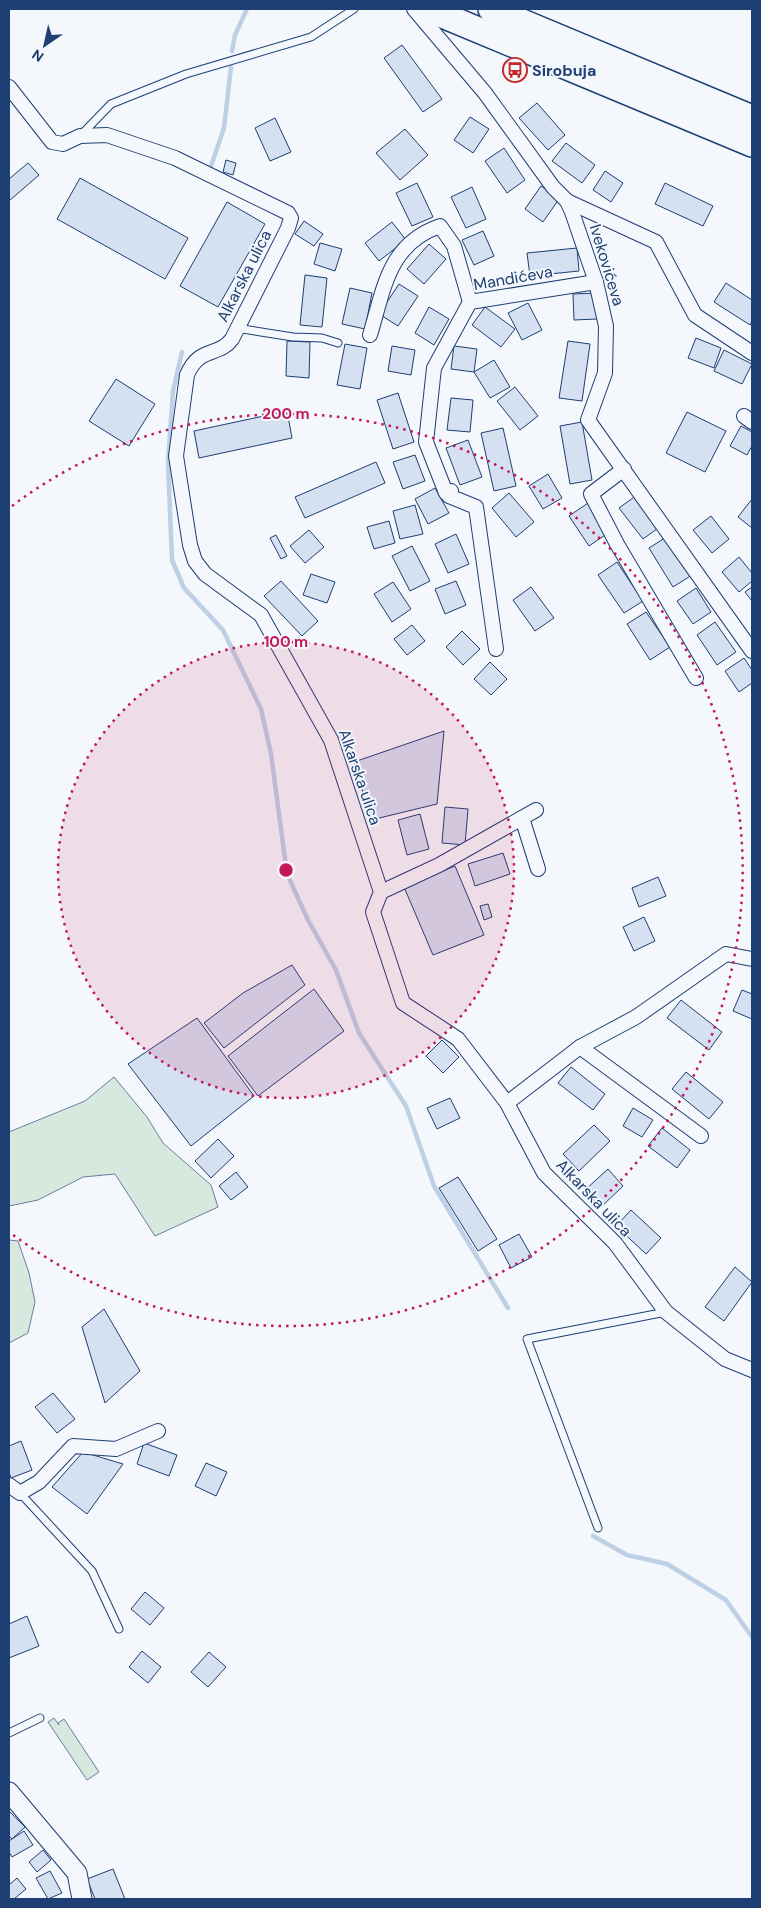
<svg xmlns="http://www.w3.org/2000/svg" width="761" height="1908" viewBox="0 0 761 1908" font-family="'DM Sans',sans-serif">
  <rect width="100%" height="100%" fill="#f4f7fb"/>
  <g fill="#d7e8df" stroke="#687fa3">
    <polygon points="114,1077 147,1117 163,1143 211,1185 218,1207 155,1236 115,1174 83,1177 38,1200 9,1206 9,1132 85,1101"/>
    <polygon points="9,1240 18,1241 29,1273 35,1302 28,1333 9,1343"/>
    <polygon points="54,1718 59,1725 58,1723 64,1719 99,1772 87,1780 48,1722"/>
  </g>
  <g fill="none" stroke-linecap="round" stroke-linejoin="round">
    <g stroke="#bed0e5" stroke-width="4.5">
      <polyline points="232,51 235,35 247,9"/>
      <polyline points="210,169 224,128 231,67"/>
      <polyline points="182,352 173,391 168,462 172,560 184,588 223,630 261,709 271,754 287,874 308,920 336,970 359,1033 406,1106 434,1186 508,1308"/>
      <polyline points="593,1536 627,1555 667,1564 726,1600 752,1637"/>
    </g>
  </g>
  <g fill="#d5e0f0" stroke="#1d3f73">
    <polygon points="402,45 442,99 423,112 384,58"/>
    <polygon points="537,103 565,135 548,150 519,118"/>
    <polygon points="470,117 489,129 473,153 454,140"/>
    <polygon points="275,118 291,152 270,161 255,128"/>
    <polygon points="405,129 428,155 400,180 376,153"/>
    <polygon points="566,143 595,165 582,183 552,161"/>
    <polygon points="504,148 525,180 507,193 485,161"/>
    <polygon points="226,160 236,163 233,175 223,172"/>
    <polygon points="28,163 39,175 9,201 9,179"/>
    <polygon points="605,171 623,183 611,202 593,190"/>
    <polygon points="80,178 188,238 165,279 57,219"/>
    <polygon points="417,183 433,217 412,226 396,193"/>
    <polygon points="665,183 713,206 703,226 655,204"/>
    <polygon points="541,186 559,199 543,222 525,209"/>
    <polygon points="472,187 486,219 466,228 451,197"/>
    <polygon points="227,202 265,224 218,307 180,286"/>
    <polygon points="304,221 323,234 314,246 295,234"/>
    <polygon points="392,222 406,240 379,261 365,243"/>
    <polygon points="483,231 494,256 474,265 462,240"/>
    <polygon points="320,243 342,249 335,271 314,264"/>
    <polygon points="429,244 446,259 424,284 407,269"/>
    <polygon points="577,248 579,271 530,276 527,253"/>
    <polygon points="305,275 327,278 322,327 300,325"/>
    <polygon points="726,283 752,300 752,321 750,325 714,302"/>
    <polygon points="399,284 418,296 398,326 379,314"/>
    <polygon points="350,288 372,293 365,329 342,324"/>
    <polygon points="596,293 597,319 574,320 573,294"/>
    <polygon points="528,303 542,330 522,340 508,313"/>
    <polygon points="429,307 449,319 434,345 415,333"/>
    <polygon points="485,307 515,329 501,347 472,325"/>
    <polygon points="696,338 721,348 714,368 688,358"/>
    <polygon points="287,341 310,342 309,378 286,376"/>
    <polygon points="568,341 590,344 582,401 559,398"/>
    <polygon points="345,344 367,348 360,389 337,385"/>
    <polygon points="392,346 415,350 411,375 388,371"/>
    <polygon points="454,346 477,349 474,372 451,369"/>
    <polygon points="724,350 752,364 742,384 714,371"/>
    <polygon points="494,360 510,387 490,398 474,372"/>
    <polygon points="116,379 155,404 129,446 89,421"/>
    <polygon points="515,387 538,416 520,430 497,401"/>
    <polygon points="398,393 414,442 393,449 377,400"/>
    <polygon points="451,398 473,400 470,432 447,430"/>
    <polygon points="287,411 292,438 199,458 194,431"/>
    <polygon points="687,412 726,431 705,472 666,453"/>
    <polygon points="582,422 592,480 570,484 560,426"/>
    <polygon points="741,426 752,432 752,446 747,455 730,446"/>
    <polygon points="503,428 516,486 494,491 481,433"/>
    <polygon points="468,440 482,477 460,485 446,448"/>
    <polygon points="415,455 425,481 403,489 393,462"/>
    <polygon points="376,462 385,483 305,518 295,497"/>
    <polygon points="548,474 562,498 543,509 529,486"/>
    <polygon points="435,488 449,513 428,524 415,499"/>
    <polygon points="509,493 534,522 516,537 492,508"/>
    <polygon points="637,495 661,526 643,539 619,508"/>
    <polygon points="752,499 752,528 738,517"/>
    <polygon points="588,503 608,533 589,546 569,516"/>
    <polygon points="415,505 423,534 400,539 393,511"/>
    <polygon points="711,516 729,539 712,553 693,530"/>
    <polygon points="389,521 395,543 374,549 367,527"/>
    <polygon points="309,530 324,547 305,563 290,546"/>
    <polygon points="456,534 469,564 448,573 435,544"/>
    <polygon points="276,535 287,556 281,559 270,538"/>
    <polygon points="668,536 692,575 673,587 649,548"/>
    <polygon points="412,546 430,581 410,591 392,556"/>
    <polygon points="739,557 752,573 752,581 739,592 722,572"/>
    <polygon points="617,562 643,601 624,613 598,575"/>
    <polygon points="311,574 335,582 327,603 303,595"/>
    <polygon points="281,581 318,621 302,636 264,596"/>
    <polygon points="456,581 466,605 445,614 435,589"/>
    <polygon points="393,582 411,609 392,622 374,594"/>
    <polygon points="531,587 554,618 535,631 513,600"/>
    <polygon points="752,587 752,601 745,592"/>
    <polygon points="696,588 711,612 693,624 677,601"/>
    <polygon points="646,612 670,647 650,660 627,624"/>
    <polygon points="715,622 736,652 717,665 697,635"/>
    <polygon points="412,625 425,641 407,655 394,639"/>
    <polygon points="462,631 480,649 463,665 446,647"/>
    <polygon points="744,658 752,670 752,683 739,692 725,671"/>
    <polygon points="490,662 507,679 491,695 474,679"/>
    <polygon points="444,731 437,804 371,820 354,762"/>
    <polygon points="445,807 468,809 465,845 442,843"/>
    <polygon points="420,814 429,849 407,855 398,820"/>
    <polygon points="503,853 510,874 475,886 468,864"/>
    <polygon points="455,866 484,935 433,955 404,887"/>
    <polygon points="658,877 666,896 639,907 632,888"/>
    <polygon points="488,904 492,917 484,920 480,906"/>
    <polygon points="644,917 655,941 634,951 623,927"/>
    <polygon points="292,965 305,985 224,1048 204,1023 243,993"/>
    <polygon points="314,989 344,1031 258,1096 228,1056"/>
    <polygon points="742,990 752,994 752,1019 733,1011"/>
    <polygon points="681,1000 722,1032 709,1050 667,1018"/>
    <polygon points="197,1018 254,1096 191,1146 128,1064"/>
    <polygon points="442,1040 459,1057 443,1073 426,1056"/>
    <polygon points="571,1067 605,1094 593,1110 558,1083"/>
    <polygon points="686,1072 723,1102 709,1119 672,1089"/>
    <polygon points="450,1098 460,1118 437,1129 427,1108"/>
    <polygon points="633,1108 653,1120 642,1137 623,1126"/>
    <polygon points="594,1125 610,1141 579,1171 563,1154"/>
    <polygon points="662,1128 690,1150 677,1168 648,1146"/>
    <polygon points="218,1139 234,1156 211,1178 195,1161"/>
    <polygon points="608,1169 623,1186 601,1207 585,1190"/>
    <polygon points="236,1172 248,1187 231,1200 219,1186"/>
    <polygon points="458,1177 497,1239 478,1251 439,1188"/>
    <polygon points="631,1210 661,1238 646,1254 616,1226"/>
    <polygon points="519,1234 532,1257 511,1268 499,1245"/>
    <polygon points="735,1267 752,1282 724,1321 705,1307"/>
    <polygon points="104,1309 140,1371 105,1403 82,1327"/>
    <polygon points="53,1393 75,1419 57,1433 35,1407"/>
    <polygon points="21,1441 32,1470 11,1478 9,1472 9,1446"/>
    <polygon points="144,1443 177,1455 169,1476 137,1464"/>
    <polygon points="83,1452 123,1464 87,1514 52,1487"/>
    <polygon points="206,1463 227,1472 216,1496 195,1486"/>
    <polygon points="145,1592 164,1608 150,1625 131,1609"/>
    <polygon points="27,1616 39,1646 9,1658 9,1624"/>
    <polygon points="142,1651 161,1667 148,1683 129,1667"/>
    <polygon points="209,1652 226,1667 208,1687 191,1672"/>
    <polygon points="9,1811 25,1827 12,1839 9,1836"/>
    <polygon points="24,1831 33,1845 12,1857 9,1852 9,1841"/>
    <polygon points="43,1850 51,1860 37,1872 29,1862"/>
    <polygon points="113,1869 125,1899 95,1899 87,1879"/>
    <polygon points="50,1871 62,1893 48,1899 36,1878"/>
    <polygon points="17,1878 26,1889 14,1899 9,1899 9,1885"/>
  </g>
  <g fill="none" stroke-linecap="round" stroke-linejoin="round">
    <defs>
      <g id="lane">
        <polyline points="82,134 111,104 186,74 311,37 354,9"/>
        <polyline points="236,328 293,337 322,338 338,343"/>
        <polyline points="20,1493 92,1571 119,1629"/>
        <polyline points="598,1528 527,1339 666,1312"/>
        <polyline points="9,1733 40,1718"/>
      </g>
      <g id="street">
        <polyline points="414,9 485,93 553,187 567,201 572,212 596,282 606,326 605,373 588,420 752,651"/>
        <path d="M9,87L52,142L63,144L80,136L107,135L175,158L288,213L291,218L288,228L232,339C219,357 199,346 187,375L176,456L190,545L195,561L205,574L261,615L331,740L381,892L373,912L403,1003L458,1039L507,1103L544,1173L615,1243L666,1312L725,1359L752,1370"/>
        <polyline points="567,201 656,242 695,315 752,353"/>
        <polyline points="470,302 434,368 426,442 446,493 451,491 449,496 476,507 496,649"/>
        <polyline points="470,302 596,282"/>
        <path d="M370,335C384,289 388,244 440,226L454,246L470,302"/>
        <polyline points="744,416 752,422"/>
        <polyline points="624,469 591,494 617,544 696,678"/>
        <polyline points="522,818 538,869"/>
        <polyline points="381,892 439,865 536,810"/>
        <polyline points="580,1047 701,1136"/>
        <polyline points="507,1103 580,1047 636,1017 726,954 752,959"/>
        <polyline points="9,1485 20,1493 39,1482 73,1446 116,1449 158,1431"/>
      </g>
      <polyline id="secondary" points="9,1792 77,1873 82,1899"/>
      <g id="highway">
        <polyline points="428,9 752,144"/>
        <polyline points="491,9 752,118"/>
      </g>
    </defs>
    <use href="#lane" stroke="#1d3f73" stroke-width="9"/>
    <use href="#street" stroke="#1d3f73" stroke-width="16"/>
    <use href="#secondary" stroke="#1d3f73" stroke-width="21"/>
    <use href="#highway" stroke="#1d3f73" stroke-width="28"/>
    <use href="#lane" stroke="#f4f7fb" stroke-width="7"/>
    <use href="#street" stroke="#f4f7fb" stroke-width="14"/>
    <use href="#secondary" stroke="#f4f7fb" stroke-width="19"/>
    <use href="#highway" stroke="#f4f7fb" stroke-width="25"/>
  </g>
  <circle cx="286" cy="870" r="228" fill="#c2185b" fill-opacity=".12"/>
  <g fill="none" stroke="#c2185b" stroke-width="2.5" stroke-dasharray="2.5 5">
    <circle cx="286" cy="870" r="228"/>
    <path d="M12 506A456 456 0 1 1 12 1234"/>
  </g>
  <defs>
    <symbol id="bus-ring" viewBox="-11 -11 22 22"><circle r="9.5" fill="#f4f7fb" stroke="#c62828" stroke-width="1.5"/><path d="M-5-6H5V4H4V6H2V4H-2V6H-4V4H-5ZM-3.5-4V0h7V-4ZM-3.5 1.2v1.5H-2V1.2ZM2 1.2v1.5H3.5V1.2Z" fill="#c62828"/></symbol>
  </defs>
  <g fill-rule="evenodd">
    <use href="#bus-ring" x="501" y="56" width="28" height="28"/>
  </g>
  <g text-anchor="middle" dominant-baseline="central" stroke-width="4" stroke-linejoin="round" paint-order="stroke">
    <g font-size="16" font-weight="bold" fill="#1d3f73" stroke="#f4f7fb" text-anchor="start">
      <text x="532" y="70">Sirobuja</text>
    </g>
    <g font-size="16" fill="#1d3f73" stroke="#f4f7fb">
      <text transform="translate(607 265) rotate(73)">Ivekovićeva</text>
      <text transform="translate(244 276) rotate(-63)">Alkarska ulica</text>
      <text transform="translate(513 278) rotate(-10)">Mandićeva</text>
      <text transform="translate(360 777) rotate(71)">Alkarska ulica</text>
      <text transform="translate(594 1198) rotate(46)">Alkarska ulica</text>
    </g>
  </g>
  <circle cx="286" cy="870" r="8" fill="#c2185b" stroke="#f4f7fb" stroke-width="2.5"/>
  <g font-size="15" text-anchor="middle" font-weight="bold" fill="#c2185b" stroke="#f4f7fb" stroke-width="4" stroke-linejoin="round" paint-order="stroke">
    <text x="286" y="419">200 m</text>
    <text x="286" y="647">100 m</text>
  </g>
  <rect width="761" height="1908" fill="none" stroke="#1d3f73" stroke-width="20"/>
  <g transform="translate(45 45) rotate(214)" stroke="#f4f7fb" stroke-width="4" paint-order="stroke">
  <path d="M0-4L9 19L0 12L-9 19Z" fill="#1d3f73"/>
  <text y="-8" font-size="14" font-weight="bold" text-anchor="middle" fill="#1d3f73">N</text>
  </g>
</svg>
